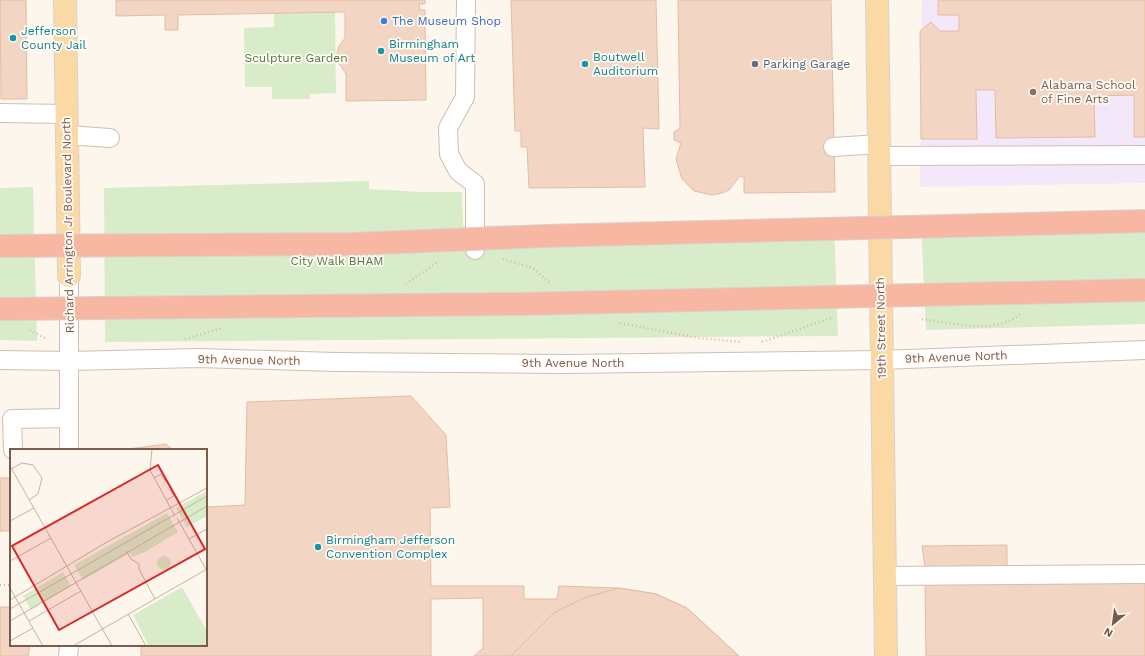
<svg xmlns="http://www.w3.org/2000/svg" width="1145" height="656" viewBox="0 0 1145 656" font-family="'Work Sans',sans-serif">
  <rect width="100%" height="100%" fill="#fdf6ec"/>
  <polygon fill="#f3e8fa" points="922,0 1145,0 1145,183 920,187"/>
  <g fill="#d8ecc9">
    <polygon points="274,12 335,12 336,93 310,94 310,99 272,99 272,87 245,87 244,28 274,27"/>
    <polygon points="369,181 369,189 421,192 462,192 463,226 834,221 838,336 105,342 104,188"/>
    <polygon points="33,187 37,341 0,340 0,188"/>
    <polygon points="1145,216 1145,324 926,330 921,224"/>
  </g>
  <g fill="#f3d5c3" stroke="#e6bba3">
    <polygon points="0,0 26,0 27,99 1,99"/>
    <polygon points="116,0 425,0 425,4 419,4 420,10 425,10 426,100 346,101 346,74 338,62 337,53 339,46 345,38 345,12 178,15 178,30 165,30 165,15 116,16"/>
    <polygon points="511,0 656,0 659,129 643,128 645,187 529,188 527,147 521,147 521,131 515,131"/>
    <polygon points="678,0 831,0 835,192 744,193 744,177 740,176 729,190 722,193 712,195 694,191 682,179 676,159 681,143 674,140 674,132 680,128"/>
    <polygon points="938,0 1145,0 1145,137 1134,137 1134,95 1094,96 1095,137 996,138 995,90 976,90 977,139 921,139 920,31 931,22 940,31 959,31 959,15 938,15"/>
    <polygon points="411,396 446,435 450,507 430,508 431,586 524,586 524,599 557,599 559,586 619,588 656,594 687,608 739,656 474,656 483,648 483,598 431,599 431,656 141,656 141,645 206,645 206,490 207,507 245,505 247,402"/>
    <polygon points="166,444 173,450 121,450"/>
    <rect x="0" y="478" width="11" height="53"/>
    <polygon points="1007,545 1007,567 925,567 922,546"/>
    <polygon points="1145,581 1145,656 926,656 925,582"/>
    <polygon points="619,588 656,594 687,608 739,656 511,656 555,612 584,598"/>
    <polygon points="0,607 11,607 11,645 30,645 28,656 0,656"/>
  </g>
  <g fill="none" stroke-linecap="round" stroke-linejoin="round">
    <defs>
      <g id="minor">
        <polyline points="466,0 465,97 448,128 449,154 458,171 475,184 475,250"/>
        <polyline points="0,113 67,114"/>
        <polyline points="67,135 110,138"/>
        <polyline points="833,147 879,144"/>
        <polyline points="879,156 1145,155"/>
        <polyline points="0,360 69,361 199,358 335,362 564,364 882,360 1145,350"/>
        <polyline points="13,450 12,419 69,418"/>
        <polyline points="69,450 69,276"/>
        <polyline points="885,576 1145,574"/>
        <polyline points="68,656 69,645"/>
      </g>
      <g id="major">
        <polyline points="65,0 69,276"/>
        <polyline points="877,0 886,656"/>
      </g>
    </defs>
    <use href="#minor" stroke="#d1beb0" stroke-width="20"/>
    <use href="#major" stroke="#dad1cd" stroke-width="24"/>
    <g stroke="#d9b8a5" stroke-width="2.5" stroke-dasharray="1 3" stroke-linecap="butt">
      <polyline points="503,259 533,268 551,284"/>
      <polyline points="406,284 439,261"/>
      <path d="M922,319C951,323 996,335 1020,314"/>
      <polyline points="620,323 698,338 741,342"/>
      <polyline points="30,330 47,339"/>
      <polyline points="185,339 222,328"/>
      <polyline points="762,342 831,318"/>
      <polyline points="0,585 11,585"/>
    </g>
    <use href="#minor" stroke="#fff" stroke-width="18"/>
    <use href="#major" stroke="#fbd9a5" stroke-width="22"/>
    <defs>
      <g id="highway-bridge">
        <polyline points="0,246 352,244 545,236 1145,221"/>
        <polyline points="0,309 520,304 1145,290"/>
      </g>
    </defs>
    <use href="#highway-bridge" stroke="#dad1cd" stroke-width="24" stroke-linecap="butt"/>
    <use href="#highway-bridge" stroke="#f7b7a3" stroke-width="22"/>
  </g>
  <circle fill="#3f7fe0" stroke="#fffaf3" stroke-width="1.5" cx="384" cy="21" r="4"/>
  <g fill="#0f9aa8" stroke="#fffaf3" stroke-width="1.5">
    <circle cx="13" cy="38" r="4"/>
    <circle cx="381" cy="51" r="4"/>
    <circle cx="585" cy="64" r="4"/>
    <circle cx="318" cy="547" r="4"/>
  </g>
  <circle fill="#5c6f8a" stroke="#fffaf3" stroke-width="1.5" cx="755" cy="64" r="4"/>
  <circle fill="#8d6e63" stroke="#fffaf3" stroke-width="1.5" cx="1033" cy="92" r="4"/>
  <g text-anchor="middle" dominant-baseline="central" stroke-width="3.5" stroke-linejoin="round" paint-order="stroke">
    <g font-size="12" fill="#366cbe" stroke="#fffaf3" text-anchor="start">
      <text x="392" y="21">The Museum Shop</text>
    </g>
    <g font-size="12" fill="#0d838f" stroke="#fffaf3" text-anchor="start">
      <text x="21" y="31">Jefferson<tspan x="21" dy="14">County Jail</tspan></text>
      <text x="389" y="44">Birmingham<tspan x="389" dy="14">Museum of Art</tspan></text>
      <text x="593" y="57">Boutwell<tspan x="593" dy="14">Auditorium</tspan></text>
      <text x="326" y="540">Birmingham Jefferson<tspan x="326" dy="14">Convention Complex</tspan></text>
    </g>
    <g font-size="12" fill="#537a41" stroke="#fffaf3">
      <text x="296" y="58">Sculpture Garden</text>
      <text x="337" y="261">City Walk BHAM</text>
    </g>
    <g font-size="12" fill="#4e5e75" stroke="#fffaf3" text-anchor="start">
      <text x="763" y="64">Parking Garage</text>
    </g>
    <g font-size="12" fill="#785e54" stroke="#fffaf3" text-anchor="start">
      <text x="1041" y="85">Alabama School<tspan x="1041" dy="14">of Fine Arts</tspan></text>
    </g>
    <g font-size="12" fill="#7a5c4d" stroke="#fffaf3">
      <text transform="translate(68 225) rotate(-91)">Richard Arrington Jr Boulevard North</text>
      <text transform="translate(881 328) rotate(-91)">19th Street North</text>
      <text transform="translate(956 357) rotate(-2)">9th Avenue North</text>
      <text transform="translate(249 360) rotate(1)">9th Avenue North</text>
      <text x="573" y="363">9th Avenue North</text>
    </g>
  </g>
  <g transform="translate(10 449)">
    <rect width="197" height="197" fill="#fdf6ec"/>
    <path d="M197,42V67L177,78L166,59ZM157,64L168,83L135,103L122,108L120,104L73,131L64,116ZM147 114a7 7 0 1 1 14 0a7 7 0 1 1-14 0ZM53,123L61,137L21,161L13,147ZM172,138L197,182V197H139L123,166Z" fill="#d8ecc9"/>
    <path fill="none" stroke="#c5b3a7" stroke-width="1" d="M142,0L140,21L165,67M0,17L102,197M1,20L12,14L23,16L32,29L28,45L19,51M144,29L151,25L156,33M157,51L164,47L159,40M167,69L197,122M0,72L24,59M179,90L197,80M116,102L121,110L129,115V120L145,150M0,112L41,89M0,139L33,197M0,151L97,93L197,39M0,160L197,47M118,165L136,197M0,172L197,57M19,172L71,142M0,192L23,179M63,197L197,120"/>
    <path fill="#d62828" fill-opacity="0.15" stroke="#d62828" stroke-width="2" d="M148,16L195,100L49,181L2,97Z"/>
    <rect width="197" height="197" fill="none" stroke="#7a5c4d" stroke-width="2"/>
  </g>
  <g transform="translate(1113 624) rotate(209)" stroke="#fffaf3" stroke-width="3" paint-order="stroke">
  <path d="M0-3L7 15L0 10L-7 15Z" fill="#7a5c4d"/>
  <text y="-6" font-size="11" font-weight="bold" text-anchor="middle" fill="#7a5c4d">N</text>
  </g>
</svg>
